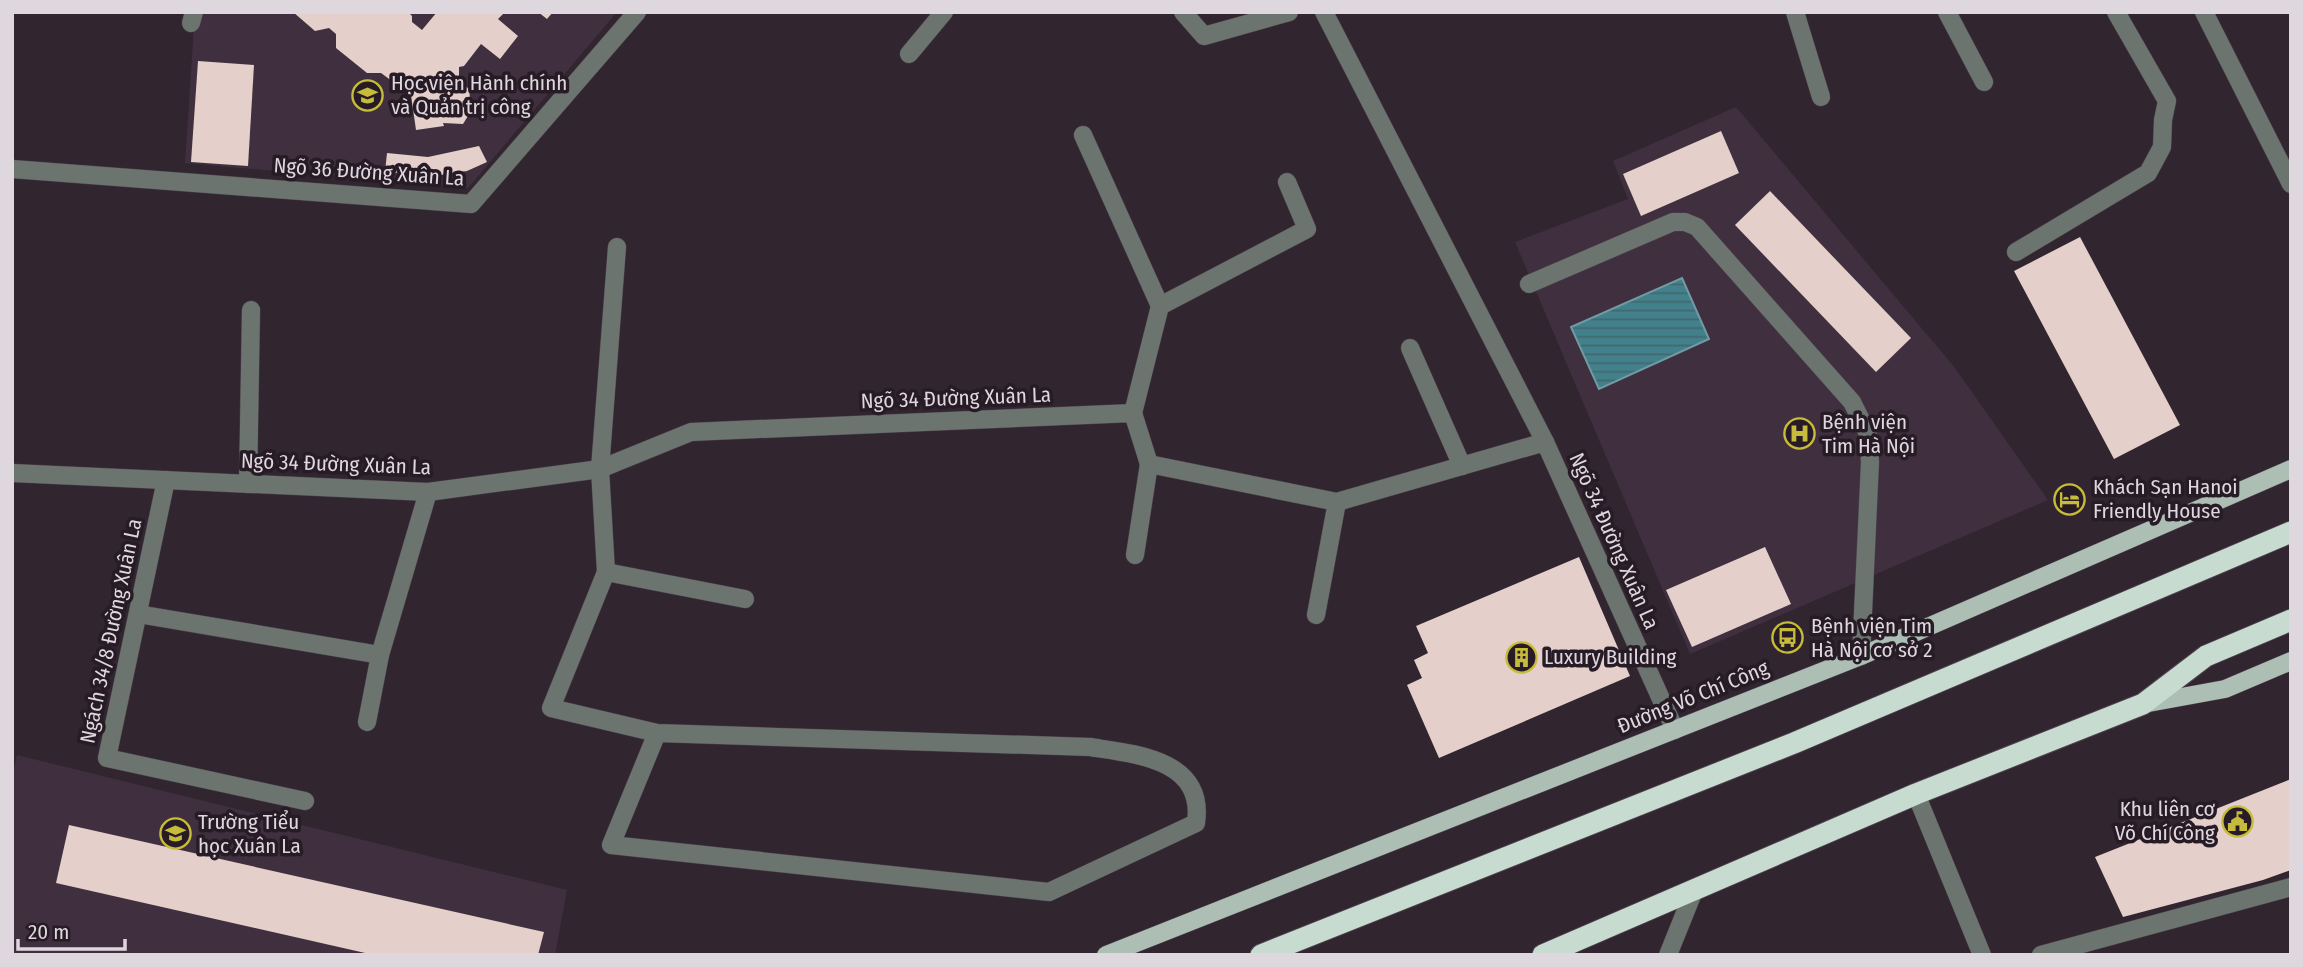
<svg xmlns="http://www.w3.org/2000/svg" width="2303" height="967" viewBox="0 0 2303 967" font-family="'Fira Sans Condensed',sans-serif">
  <defs>
    <pattern id="water-rules" width="6" height="5" patternUnits="userSpaceOnUse" patternTransform="scale(1.75)"><rect width="6" height="5" fill="#42818b"/><path d="M0 2.5h6" fill="none" stroke="#42676e"/></pattern>
  </defs>
  <rect width="100%" height="100%" fill="#312530"/>
  <g fill="#40303f">
    <polygon points="199,12 617,12 468,188 185,163 194,27"/>
    <polygon points="1736,107 1955,368 2048,500 1690,654 1515,242 1628,199 1613,161"/>
    <polygon points="17,755 567,890 555,955 12,955 12,777"/>
  </g>
  <polygon fill="url(#water-rules)" stroke="#719ba4" stroke-width="2" points="1682,278 1709,339 1599,389 1571,327"/>
  <g fill="#e5cfca">
    <polygon points="293,12 408,12 412,16 412,22 422,30 437,12 505,12 498,19 518,36 500,59 481,44 464,66 459,67 459,84 463,84 469,89 472,116 468,116 463,124 443,123 444,126 416,130 411,95 381,73 367,73 336,48 336,34 329,28 315,31"/>
    <polygon points="538,12 553,12 547,19"/>
    <polygon points="198,61 254,65 248,166 191,162"/>
    <polygon points="1721,131 1739,173 1641,216 1623,174"/>
    <polygon points="479,146 487,162 467,171 440,175 385,172 387,153 428,157"/>
    <polygon points="1770,191 1911,338 1876,372 1735,225"/>
    <polygon points="2080,237 2180,425 2114,459 2014,271"/>
    <polygon points="1765,547 1791,604 1692,647 1666,590"/>
    <polygon points="1579,557 1630,676 1439,758 1407,685 1422,678 1414,660 1428,653 1416,626"/>
    <polygon points="2291,779 2291,870 2263,880 2123,917 2095,857"/>
    <polygon points="69,825 544,932 538,955 374,955 56,883"/>
  </g>
  <g fill="none" stroke-linecap="round" stroke-linejoin="round">
    <defs>
      <g id="minor">
        <polyline points="1183,12 1204,36 1289,12"/>
        <polyline points="1324,12 1545,442"/>
        <polyline points="1795,12 1821,97"/>
        <polyline points="1947,12 1984,82"/>
        <polyline points="2204,12 2291,184"/>
        <polyline points="191,23 194,12"/>
        <polyline points="909,54 944,12"/>
        <polyline points="1083,135 1160,306"/>
        <polyline points="12,169 471,204 637,12"/>
        <path d="M617,247L600,469L606,572L551,708L657,733L611,845L1049,892L1196,823C1205,759 1135,754 1090,747L657,733"/>
        <polyline points="2016,252 2148,173 2162,147 2163,120 2167,101 2116,12"/>
        <polyline points="1529,284 1673,222 1685,222 1697,227 1852,402 1868,434 1870,462 1861,656"/>
        <polyline points="1410,348 1462,466"/>
        <polyline points="1133,413 1160,306 1307,229 1287,182"/>
        <polyline points="12,473 428,492 600,469 691,432 1133,413 1149,464 1337,502 1545,442 1675,730"/>
        <polyline points="166,480 107,758 305,801"/>
        <polyline points="248,484 251,310"/>
        <polyline points="1135,555 1149,464"/>
        <polyline points="606,572 745,599"/>
        <polyline points="138,614 380,655"/>
        <polyline points="1316,615 1337,502"/>
        <polyline points="367,722 380,655 428,492"/>
        <polyline points="1916,794 1982,955"/>
        <polyline points="1668,955 1695,888"/>
        <polyline points="2041,955 2291,887"/>
      </g>
      <g id="major">
        <polyline points="2143,704 2225,689 2291,661"/>
        <polyline points="1106,955 1861,656 2291,469"/>
      </g>
      <g id="highway">
        <polyline points="1261,955 1794,743 2291,532"/>
        <polyline points="1543,955 1916,794 2143,704 2206,656 2291,620"/>
      </g>
    </defs>
    <use href="#minor" stroke="#4d414c" stroke-width="19"/>
    <use href="#major" stroke="#4d414c" stroke-width="19"/>
    <use href="#highway" stroke="#4d414c" stroke-width="23"/>
    <use href="#minor" stroke="#6c746f" stroke-width="18"/>
    <use href="#major" stroke="#adbeb5" stroke-width="18"/>
    <use href="#highway" stroke="#c7dbd1" stroke-width="21"/>
  </g>
  <defs>
    <symbol id="university-ring" viewBox="-11 -11 22 22"><circle r="9.5" fill="#271c26" stroke="#c7bb3c" stroke-width="1.5"/><path d="M0-5L7-2L0 1L-7-2ZM-4 1L0 2.5L4 1V4Q0 6-4 4Z" fill="#c7bb3c"/></symbol>
    <symbol id="hospital-ring" viewBox="-11 -11 22 22"><circle r="9.5" fill="#271c26" stroke="#c7bb3c" stroke-width="1.5"/><path d="M-5-5h3v3.5h4V-5h3V5h-3V1.5h-4V5h-3Z" fill="#c7bb3c"/></symbol>
    <symbol id="hotel-ring" viewBox="-11 -11 22 22"><circle r="9.5" fill="#271c26" stroke="#c7bb3c" stroke-width="1.5"/><path d="M-6-4.5h1.5V1H6V5H4.5V3h-9V5H-6ZM-4 0a1.8 1.8 0 1 1 3.6 0ZM.5 0V-2.5h3Q6-2.5 6 0Z" fill="#c7bb3c"/></symbol>
    <symbol id="bus-ring" viewBox="-11 -11 22 22"><circle r="9.5" fill="#271c26" stroke="#c7bb3c" stroke-width="1.5"/><path d="M-5-6H5V4H4V6H2V4H-2V6H-4V4H-5ZM-3.5-4V0h7V-4ZM-3.5 1.2v1.5H-2V1.2ZM2 1.2v1.5H3.5V1.2Z" fill="#c7bb3c"/></symbol>
    <symbol id="building-ring" viewBox="-11 -11 22 22"><circle r="9.5" fill="#271c26" stroke="#c7bb3c" stroke-width="1.5"/><path d="M-4-6H4V6H1V3H-1V6H-4ZM-2.5-4.3h1.7v1.8h-1.7ZM.8-4.3h1.7v1.8H.8ZM-2.5-1h1.7V.8h-1.7ZM.8-1h1.7V.8H.8Z" fill="#c7bb3c"/></symbol>
    <symbol id="civic-ring" viewBox="-11 -11 22 22"><circle r="9.5" fill="#271c26" stroke="#c7bb3c" stroke-width="1.5"/><path d="M-.6-6.5H3V-4.5H.6V-3L4-1V1h2V6H-6V1h2V-1L-.6-3ZM-1.2 2.5V6h2.4V2.5Z" fill="#c7bb3c"/></symbol>
    <symbol id="school-ring" viewBox="-11 -11 22 22"><circle r="9.5" fill="#271c26" stroke="#c7bb3c" stroke-width="1.5"/><path d="M0-5L7-2L0 1L-7-2ZM-4 1L0 2.5L4 1V4Q0 6-4 4Z" fill="#c7bb3c"/></symbol>
  </defs>
  <g fill-rule="evenodd">
    <use href="#university-ring" x="350" y="78" width="35" height="35"/>
    <use href="#hospital-ring" x="1782" y="416" width="35" height="35"/>
    <use href="#hotel-ring" x="2052" y="482" width="35" height="35"/>
    <use href="#bus-ring" x="1770" y="620" width="35" height="35"/>
    <use href="#building-ring" x="1504" y="640" width="35" height="35"/>
    <use href="#civic-ring" x="2220" y="804" width="35" height="35"/>
    <use href="#school-ring" x="158" y="816" width="35" height="35"/>
  </g>
  <g text-anchor="middle" dominant-baseline="central" stroke-width="7" stroke-linejoin="round" paint-order="stroke">
    <g font-size="21" fill="#dfd7de" stroke="#271c26" text-anchor="start">
      <text x="391" y="83">Học viện Hành chính<tspan x="391" dy="24">và Quản trị công</tspan></text>
      <text x="1822" y="422">Bệnh viện<tspan x="1822" dy="24">Tim Hà Nội</tspan></text>
      <text x="2093" y="487">Khách Sạn Hanoi<tspan x="2093" dy="24">Friendly House</tspan></text>
      <text x="1811" y="626">Bệnh viện Tim<tspan x="1811" dy="24">Hà Nội cơ sở 2</tspan></text>
      <text x="1544" y="657">Luxury Building</text>
      <text x="2215" y="809" text-anchor="end">Khu liên cơ<tspan x="2215" dy="24">Võ Chí Công</tspan></text>
      <text x="198" y="822">Trường Tiểu<tspan x="198" dy="24">học Xuân La</tspan></text>
    </g>
    <g font-size="21" fill="#dfd7de" stroke="#271c26">
      <text transform="translate(369 172) rotate(4)">Ngõ 36 Đường Xuân La</text>
      <text transform="translate(956 398) rotate(-2)">Ngõ 34 Đường Xuân La</text>
      <text transform="translate(336 464) rotate(2)">Ngõ 34 Đường Xuân La</text>
      <text transform="translate(1614 541) rotate(66)">Ngõ 34 Đường Xuân La</text>
      <text transform="translate(111 631) rotate(-78)">Ngách 34/8 Đường Xuân La</text>
      <text transform="translate(1693 697) rotate(-22)">Đường Võ Chí Công</text>
    </g>
  </g>
  <rect width="2303" height="967" fill="none" stroke="#dfd7de" stroke-width="28"/>
  <path d="M18 939v10h107v-10" fill="none" stroke="#dfd7de" stroke-width="3.5"/>
  <text x="28" y="939" font-size="21" fill="#dfd7de" stroke="#271c26" stroke-width="5" paint-order="stroke">20 m</text>
</svg>
